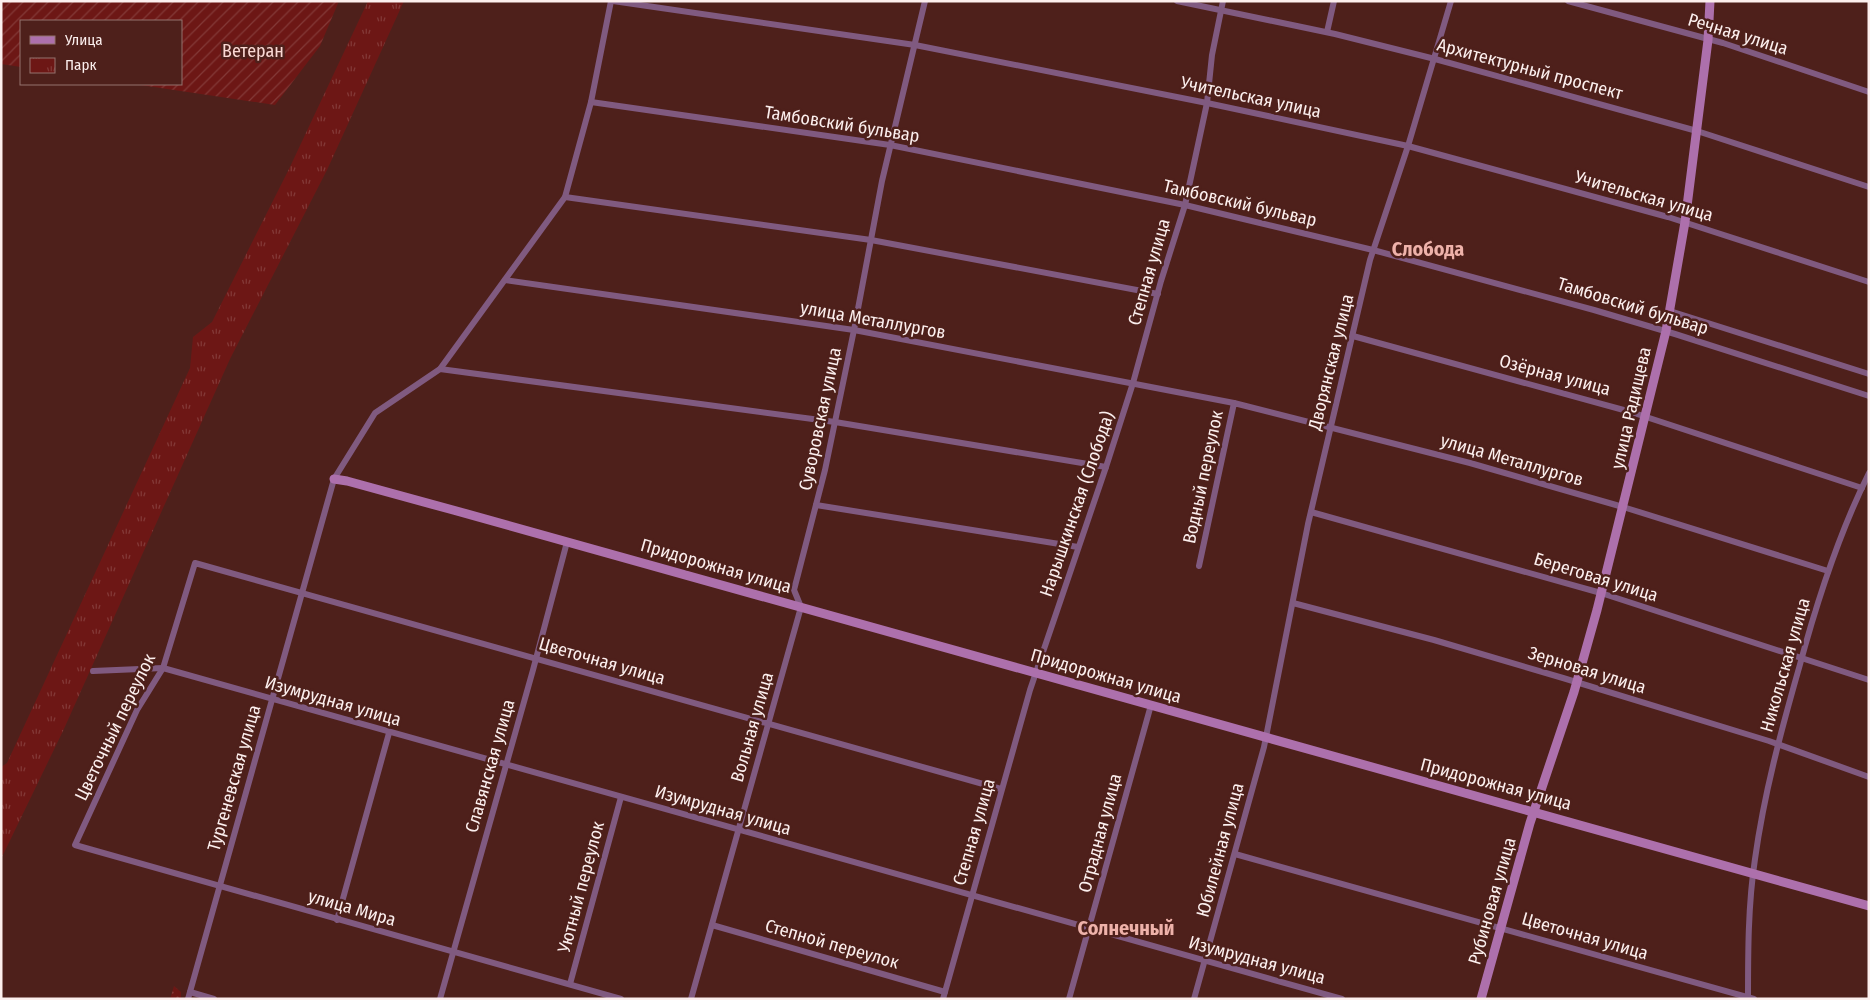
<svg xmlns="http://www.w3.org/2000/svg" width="1870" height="1000" viewBox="0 0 1870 1000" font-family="'Fira Sans Condensed',sans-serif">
  <defs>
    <pattern id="grass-dots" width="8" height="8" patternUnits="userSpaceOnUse" patternTransform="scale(1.25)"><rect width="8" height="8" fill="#6d1715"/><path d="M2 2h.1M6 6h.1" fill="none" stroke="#833937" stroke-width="1.8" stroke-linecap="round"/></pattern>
    <pattern id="park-tufts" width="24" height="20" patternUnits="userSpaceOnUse" patternTransform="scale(1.25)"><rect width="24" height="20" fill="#6d1715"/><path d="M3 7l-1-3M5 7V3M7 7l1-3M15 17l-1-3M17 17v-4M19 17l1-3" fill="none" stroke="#833937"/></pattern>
    <pattern id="garden-furrows" width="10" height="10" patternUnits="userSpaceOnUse" patternTransform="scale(1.25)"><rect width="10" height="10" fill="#6d1715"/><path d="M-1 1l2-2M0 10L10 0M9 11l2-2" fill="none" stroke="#833937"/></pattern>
  </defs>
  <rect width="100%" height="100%" fill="#4e201b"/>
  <polygon fill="url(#grass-dots)" points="174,986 181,992 181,999 170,999"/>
  <polygon fill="url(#park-tufts)" points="368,1 404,1 327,170 230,359 63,731 1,859 1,767 7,763 190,368 193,337 212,322 289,169"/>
  <polygon fill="url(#garden-furrows)" points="1,1 339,1 320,46 275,105 134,84 181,84 181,21 21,21 21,67 1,64"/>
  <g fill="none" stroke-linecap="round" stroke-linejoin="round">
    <g stroke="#805a80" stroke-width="6">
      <polyline points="613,1 915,45 1207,103 1408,146 1668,217 1869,282"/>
      <polyline points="1177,1 1335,34 1435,59 1697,131 1869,187"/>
      <polyline points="1568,1 1723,43 1869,92"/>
      <polyline points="1327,32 1334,1"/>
      <polyline points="591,102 890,145 1185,205 1373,250 1594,310 1675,334 1869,396"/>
      <polyline points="565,197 871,240 1158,294"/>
      <polyline points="505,280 854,330 1234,403"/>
      <polyline points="1670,311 1869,374"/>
      <polyline points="1353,336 1631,412 1862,488"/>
      <polyline points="440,369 835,422 1106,467"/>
      <polyline points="816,505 1078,547"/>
      <polyline points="1311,512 1601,593 1869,680"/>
      <polyline points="1199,566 1234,403 1470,463 1623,507 1828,571"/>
      <polyline points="1293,603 1434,640 1563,678 1769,741 1869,777"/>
      <polyline points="93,671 163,668 1342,999"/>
      <polyline points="1235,854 1754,999"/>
      <polyline points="337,920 389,733"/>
      <polyline points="712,925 945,992"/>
      <polyline points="570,984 621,797"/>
      <polyline points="190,992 214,999"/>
      <polyline points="188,999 334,479 375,413 440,369 565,197 591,102 611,1"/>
      <polyline points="440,999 533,670 567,542"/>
      <polyline points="621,999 75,845 137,710 163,668 195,563 1001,789"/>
      <polyline points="691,999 801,607 794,590 825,470 854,330 882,181 925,1"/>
      <polyline points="943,999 1030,690 1106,467 1133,383 1161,281 1185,205 1207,103 1212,55 1223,1"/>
      <polyline points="1069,999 1151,705"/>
      <polyline points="1194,999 1264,747 1308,524 1370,260 1408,146 1451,1"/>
      <path d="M1748,999C1748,953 1748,905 1755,859C1764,794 1781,731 1799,668C1817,601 1838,535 1869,473"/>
    </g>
    <g stroke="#ad70ac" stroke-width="9">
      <polyline points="334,479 347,481 453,510 1869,906"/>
      <polyline points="1481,999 1530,823 1574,692 1597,610 1666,331 1685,222 1708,40 1710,1"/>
    </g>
  </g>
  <g text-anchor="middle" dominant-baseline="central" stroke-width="5" stroke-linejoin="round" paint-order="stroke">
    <g font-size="18" fill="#fcefee" stroke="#4e201b">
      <text transform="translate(1738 34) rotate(17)">Речная улица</text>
      <text transform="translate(1530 69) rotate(15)">Архитектурный проспект</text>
      <text transform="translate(1251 97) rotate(12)">Учительская улица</text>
      <text transform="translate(842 124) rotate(9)">Тамбовский бульвар</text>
      <text transform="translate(1644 196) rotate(16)">Учительская улица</text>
      <text transform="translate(1240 203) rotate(13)">Тамбовский бульвар</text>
      <text transform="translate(1149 272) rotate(-74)">Степная улица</text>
      <text transform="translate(1633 306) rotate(17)">Тамбовский бульвар</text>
      <text transform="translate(873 320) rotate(10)">улица Металлургов</text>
      <text transform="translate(1331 362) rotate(-76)">Дворянская улица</text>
      <text transform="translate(1555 375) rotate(15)">Озёрная улица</text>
      <text transform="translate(1631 408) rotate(-77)">улица Радищева</text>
      <text transform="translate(820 419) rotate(-78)">Суворовская улица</text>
      <text transform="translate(1512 460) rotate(16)">улица Металлургов</text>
      <text transform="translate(1203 477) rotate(-78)">Водный переулок</text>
      <text transform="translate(1077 504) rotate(-71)">Нарышкинская (Слобода)</text>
      <text transform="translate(716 566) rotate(16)">Придорожная улица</text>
      <text transform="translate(1596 577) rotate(17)">Береговая улица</text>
      <text transform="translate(602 661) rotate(16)">Цветочная улица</text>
      <text transform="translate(1785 665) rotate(-74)">Никольская улица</text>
      <text transform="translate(1587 670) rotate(17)">Зерновая улица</text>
      <text transform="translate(1106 676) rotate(16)">Придорожная улица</text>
      <text transform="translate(333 701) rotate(16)">Изумрудная улица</text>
      <text transform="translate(115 727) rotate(-64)">Цветочный переулок</text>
      <text transform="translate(752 727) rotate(-74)">Вольная улица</text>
      <text transform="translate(490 766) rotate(-74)">Славянская улица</text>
      <text transform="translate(234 778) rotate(-74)">Тургеневская улица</text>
      <text transform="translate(1496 784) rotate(15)">Придорожная улица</text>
      <text transform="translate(723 810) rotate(16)">Изумрудная улица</text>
      <text transform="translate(974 832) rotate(-74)">Степная улица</text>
      <text transform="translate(1100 833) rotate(-75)">Отрадная улица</text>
      <text transform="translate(1220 850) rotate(-75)">Юбилейная улица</text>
      <text transform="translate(581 887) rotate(-75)">Уютный переулок</text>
      <text transform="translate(1492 901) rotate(-74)">Рубиновая улица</text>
      <text transform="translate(352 908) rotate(16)">улица Мира</text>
      <text transform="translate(1585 936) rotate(16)">Цветочная улица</text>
      <text transform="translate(832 944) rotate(16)">Степной переулок</text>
      <text transform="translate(1257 960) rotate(15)">Изумрудная улица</text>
    </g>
    <g font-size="18" fill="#fad8d3" stroke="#4e201b">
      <text x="253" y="51">Ветеран</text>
    </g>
    <g font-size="20" font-weight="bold" fill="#eeb2aa" stroke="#4e201b">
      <text x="1428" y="249">Слобода</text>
      <text x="1126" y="928">Солнечный</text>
    </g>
  </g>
  <rect width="1870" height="1000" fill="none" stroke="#fcefee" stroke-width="5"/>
  <rect x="20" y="20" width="162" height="65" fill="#4e201b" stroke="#94736f"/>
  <rect x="30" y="36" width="25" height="8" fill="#ad70ac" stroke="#94736f"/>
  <text x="65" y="45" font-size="15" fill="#fcefee">Улица</text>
  <rect x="30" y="58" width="25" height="15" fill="url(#park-tufts)" stroke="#94736f"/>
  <text x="65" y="70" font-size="15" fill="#fcefee">Парк</text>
</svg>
